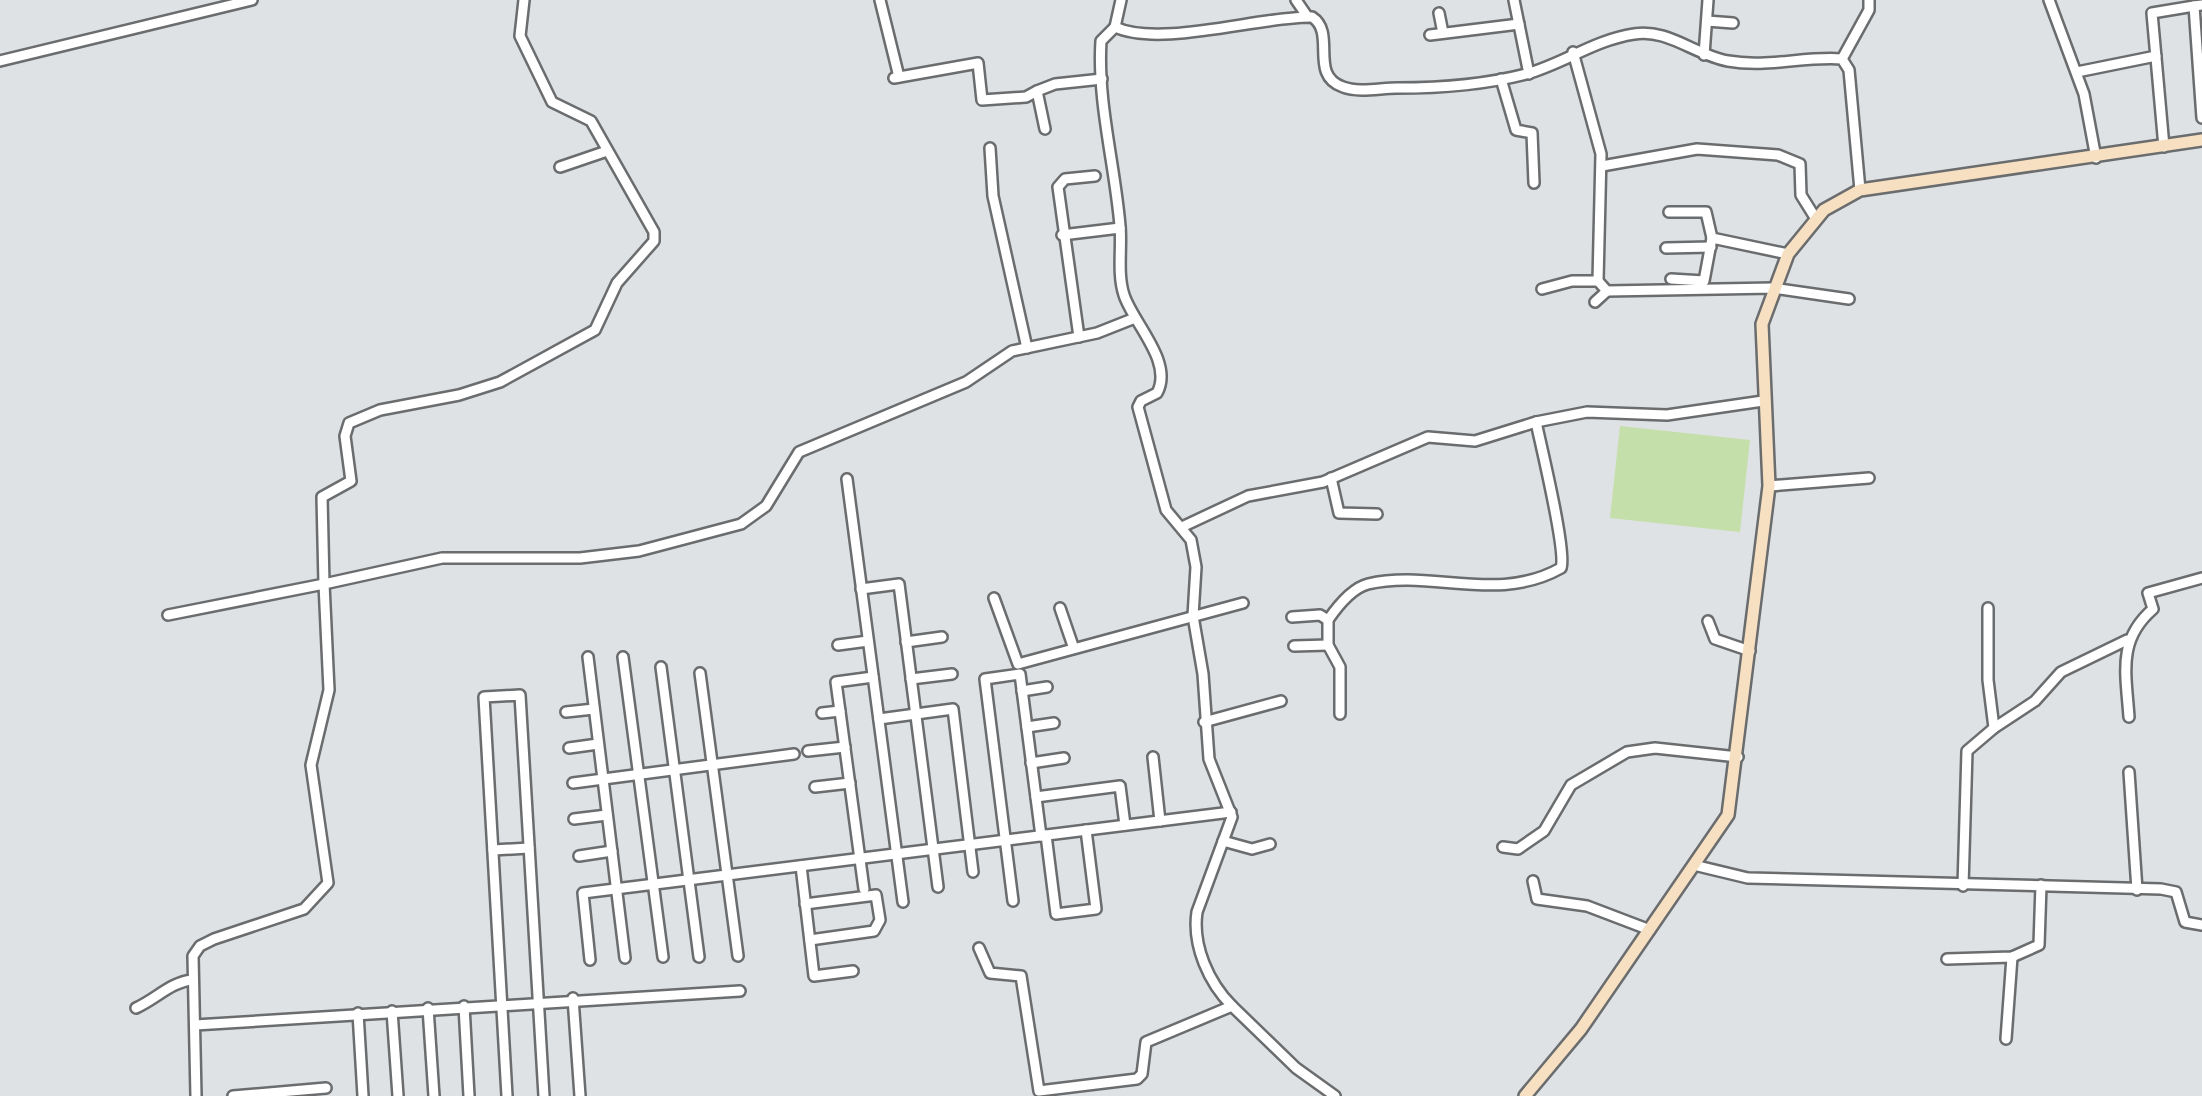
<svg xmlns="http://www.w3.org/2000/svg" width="2202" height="1096" viewBox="0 0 2202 1096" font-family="'Zilla Slab',serif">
  <rect width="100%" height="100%" fill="#dfe2e4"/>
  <polygon fill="#c4dfa9" points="1620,426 1750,440 1740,532 1610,518"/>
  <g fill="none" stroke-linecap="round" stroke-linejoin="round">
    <defs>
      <g id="street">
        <polyline points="880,0 899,77"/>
        <path d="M1121,0L1115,27C1160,48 1261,16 1312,17C1337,33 1308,75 1343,87C1359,93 1380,88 1397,88C1441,88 1483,85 1526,74C1563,64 1594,40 1634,34C1667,28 1695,55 1728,61C1767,68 1804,56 1842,59L1849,70L1860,190"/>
        <polyline points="1296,0 1307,16"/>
        <polyline points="1514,0 1529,74"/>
        <polyline points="2049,0 2084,94 2096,158"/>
        <polyline points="2202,5 2194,6 2202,118"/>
        <polyline points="1439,13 1443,33"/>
        <polyline points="1707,21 1733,23"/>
        <path d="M1115,27L1101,41C1097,102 1115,165 1120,226C1122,248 1117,274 1124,295C1133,323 1174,362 1157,393L1141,401L1138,407L1166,510L1191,540L1196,567L1193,616L1203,674L1209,759L1232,817L1197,912C1192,946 1209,983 1232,1006"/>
        <polyline points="1430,35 1519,24"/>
        <polyline points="1573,52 1601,154 1598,281 1607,291 1595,302"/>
        <polyline points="1704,55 1708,0"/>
        <polyline points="1842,59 1869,10 1869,0"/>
        <polyline points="0,61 252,0"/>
        <polyline points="2077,72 2156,56"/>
        <polyline points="894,78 978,63 982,100 1026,97 1037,91 1045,129"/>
        <polyline points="1501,79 1516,130 1532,133 1534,183"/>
        <polyline points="1037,91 1055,84 1102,79"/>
        <polyline points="2164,147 2152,13 2194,6"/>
        <polyline points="990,148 993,196 1027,348"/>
        <polyline points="1602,166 1697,149 1778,155 1800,164 1801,195 1816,219"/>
        <polyline points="560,167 607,151"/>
        <polyline points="1669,212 1706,212 1712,238 1788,254"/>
        <polyline points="1062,235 1120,228"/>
        <polyline points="1666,248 1711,247"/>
        <polyline points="1671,279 1704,281 1712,238"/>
        <polyline points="1542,289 1572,281 1598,281"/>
        <polyline points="1607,291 1773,288 1849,299"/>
        <polyline points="1079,337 1058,187 1065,179 1095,176"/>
        <polyline points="1331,478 1339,513 1377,514"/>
        <polyline points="847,479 903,902"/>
        <polyline points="1769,486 1869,478"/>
        <polyline points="1184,526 1248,496 1323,482 1428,437 1475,441 1536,422 1587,412 1667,415 1763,401"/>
        <polyline points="861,589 899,584 938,887"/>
        <polyline points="994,598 1018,664 1243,603"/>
        <polyline points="1060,608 1073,646"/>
        <polyline points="168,615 324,584 322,497 351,481 345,436 349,423 380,410 459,395 500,382 595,330 617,283 654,241 654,232 591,121 552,102 520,36 524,0"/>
        <polyline points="1292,617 1320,615 1328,620"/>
        <polyline points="1708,621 1715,639 1750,651"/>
        <polyline points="906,642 942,637"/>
        <polyline points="838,645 868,641"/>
        <polyline points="1294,646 1328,645"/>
        <polyline points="588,657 625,958"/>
        <polyline points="623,657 663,957"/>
        <polyline points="661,667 699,957"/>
        <polyline points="700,673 738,956"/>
        <polyline points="911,679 952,674"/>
        <polyline points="1022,691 1047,687"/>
        <polyline points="566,712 594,709"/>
        <polyline points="822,713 840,711"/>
        <path d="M1340,714V667L1328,645V620C1337,607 1352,588 1368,584C1432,569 1497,604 1561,568C1567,552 1541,446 1536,422"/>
        <path d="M2129,717C2126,673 2117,640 2153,609L2148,593L2202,578"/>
        <polyline points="879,719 953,709 973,872"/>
        <polyline points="1204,722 1281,701"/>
        <polyline points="1027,727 1054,723"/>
        <polyline points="1994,728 2035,701 2061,672 2127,640"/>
        <polyline points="569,748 598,744"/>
        <polyline points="808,751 845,747"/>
        <polyline points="1153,757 1160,821"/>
        <polyline points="1031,763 1064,758"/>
        <polyline points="2129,772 2137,890"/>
        <polyline points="573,783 794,754"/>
        <polyline points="815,787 850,783"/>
        <polyline points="1036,797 1120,786 1125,825"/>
        <polyline points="574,819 607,815"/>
        <polyline points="1046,835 1056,914 1096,909 1086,830"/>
        <polyline points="1223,841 1252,849 1270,844"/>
        <polyline points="1503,847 1518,849 1544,831 1571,785 1627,752 1655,748 1738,757"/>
        <polyline points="493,850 529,848"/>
        <polyline points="579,856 612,851"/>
        <polyline points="1694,865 1748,878 2161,889 2176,892 2185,922 2202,925"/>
        <polyline points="801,866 814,976 853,971"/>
        <polyline points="1533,881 1537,899 1587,906 1650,930"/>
        <polyline points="1963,886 1967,751 1994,728 1988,680 1988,608"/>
        <polyline points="864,889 836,682 873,677"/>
        <polyline points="1013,901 985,679 1020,674 1041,836"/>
        <polyline points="805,904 876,895 880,920 874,931 810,940"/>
        <polyline points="979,948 990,973 1021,976 1039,1091 1137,1079 1142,1074 1146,1042 1232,1006 1296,1068 1335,1096"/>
        <polyline points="1947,959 2012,957 2039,945 2041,885"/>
        <polyline points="590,960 583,893 1231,812"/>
        <polyline points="573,998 580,1096"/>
        <polyline points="464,1006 469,1096"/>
        <path d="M136,1008C156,999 171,982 192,980"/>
        <polyline points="428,1008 434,1096"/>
        <polyline points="392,1011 398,1096"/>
        <polyline points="358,1013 363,1096"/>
        <polyline points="195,1025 740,991"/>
        <polyline points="2006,1039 2012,957"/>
        <polyline points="196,1096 193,956 200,946 214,939 304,909 328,883 311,765 329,690 324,584 442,558 580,558 639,551 741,524 766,506 799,452 966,382 1012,351 1097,333 1135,318"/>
        <polyline points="233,1096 326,1088"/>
        <polyline points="507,1096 484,697 520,695 544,1096"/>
      </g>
      <polyline id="secondary" points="1525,1096 1581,1029 1728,815 1769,486 1762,324 1788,254 1824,210 1860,190 2202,140"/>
    </defs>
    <use href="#street" stroke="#6a6c6e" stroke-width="14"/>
    <use href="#secondary" stroke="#6a6c6e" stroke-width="16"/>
    <use href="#street" stroke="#fff" stroke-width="9"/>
    <use href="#secondary" stroke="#f6e0c1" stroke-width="11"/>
  </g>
</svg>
